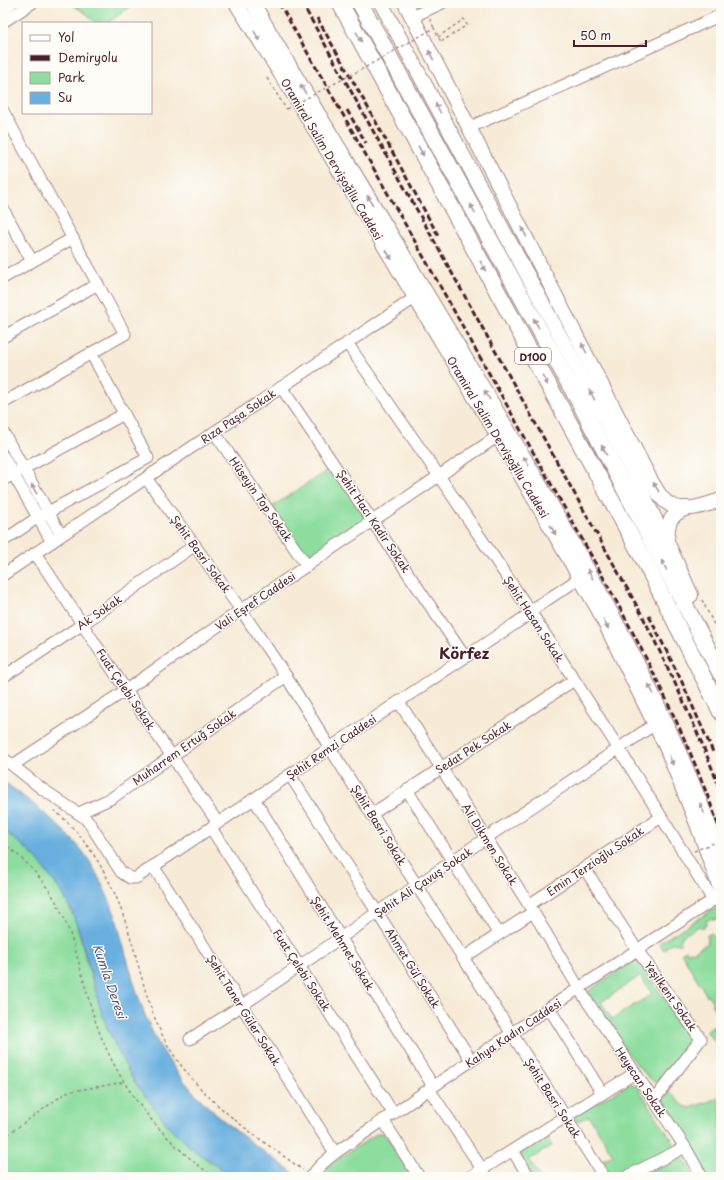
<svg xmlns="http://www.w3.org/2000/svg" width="724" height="1180" viewBox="0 0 724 1180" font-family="'Playpen Sans',sans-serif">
  <rect width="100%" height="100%" fill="#fdfcf7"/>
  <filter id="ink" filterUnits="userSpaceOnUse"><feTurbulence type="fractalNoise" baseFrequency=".025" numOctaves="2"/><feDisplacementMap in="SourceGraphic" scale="8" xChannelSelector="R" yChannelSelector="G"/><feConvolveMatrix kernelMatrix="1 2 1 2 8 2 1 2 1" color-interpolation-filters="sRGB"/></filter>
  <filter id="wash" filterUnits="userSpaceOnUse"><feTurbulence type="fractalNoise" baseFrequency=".012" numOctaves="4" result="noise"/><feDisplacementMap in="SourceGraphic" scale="16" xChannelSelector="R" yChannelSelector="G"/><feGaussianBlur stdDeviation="0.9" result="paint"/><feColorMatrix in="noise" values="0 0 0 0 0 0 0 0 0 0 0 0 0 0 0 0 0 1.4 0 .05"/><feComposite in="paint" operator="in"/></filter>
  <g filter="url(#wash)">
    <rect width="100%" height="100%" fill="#f7ebd7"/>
    <g fill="#8cdd9e" stroke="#6b7e64" fill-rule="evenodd">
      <polygon points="70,3 136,3 107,23 95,23 87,14"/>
      <polygon points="332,467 367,519 307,559 272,507"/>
      <polygon points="3,830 27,849 40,863 63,894 72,912 80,934 86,960 108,1030 133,1080 170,1128 194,1150 232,1177 3,1177"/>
      <polygon points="720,905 721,910 721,925 717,918 714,920 712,918 705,922 707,924 704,926 705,927 703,929 699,926 681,937 682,939 679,940 681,943 678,945 677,943 674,944 673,942 666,947 666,949 664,950 659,943"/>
      <polygon points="711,933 715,937 721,935 721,1019 711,1004 713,1003 708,995 707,996 682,954 682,952 686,950 687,952 692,951 693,952 708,943 707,940 709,939 706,936"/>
      <path d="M636,958L693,1040L663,1079C660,1081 657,1082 654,1081C641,1077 597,1007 587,992ZM640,976L652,994L612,1019L601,1002Z"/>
      <polygon points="721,1022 721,1043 719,1041 717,1044 706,1031"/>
      <polygon points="630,1083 637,1086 696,1177 611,1177 601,1161 613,1155 589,1116 576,1122 574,1118 574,1116"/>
      <polygon points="668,1090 684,1106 690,1108 721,1097 721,1177 708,1177 694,1151 660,1101"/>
      <polygon points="378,1133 383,1133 387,1137 414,1177 317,1177 326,1167"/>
      <path d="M546,1135L552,1146L529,1160L540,1177H533C530,1172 522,1164 521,1158C519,1147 538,1140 546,1135Z"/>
    </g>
    <path fill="#68afdf" stroke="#596785" d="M3,781C30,801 58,822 80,848C93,863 107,894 114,912C118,923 120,934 123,944C132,976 140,1009 156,1039C190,1103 242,1136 300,1177H232L194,1150L170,1128L133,1080L119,1053L108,1030L99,1005L80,934L72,912L63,894L40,863L27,849L3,830Z"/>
  </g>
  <g filter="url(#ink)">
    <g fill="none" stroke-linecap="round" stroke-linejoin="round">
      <defs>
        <g id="minor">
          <polyline points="3,9 12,3"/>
          <polyline points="412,17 442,3"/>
          <polyline points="3,22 32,3"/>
          <polyline points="3,111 125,334 3,403"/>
          <polyline points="468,128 677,35 721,15"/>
          <polyline points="3,209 32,261"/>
          <polyline points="3,278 73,238"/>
          <polyline points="3,337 98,284"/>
          <polyline points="347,343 439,476 530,611 619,749 713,900"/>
          <polyline points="281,387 465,657"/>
          <polyline points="3,432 61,535"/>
          <polyline points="214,432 307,566"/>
          <polyline points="3,456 52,542"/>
          <polyline points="146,478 241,610 286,676 330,748 417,886 604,1177"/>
          <polyline points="3,480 124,414"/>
          <polyline points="3,541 37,518 148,458 91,353"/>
          <polyline points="35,553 126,690 218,823"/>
          <polyline points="3,575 146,478 422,293"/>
          <polyline points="530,611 580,578"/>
          <polyline points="3,677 83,624 195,545"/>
          <polyline points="399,702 529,905 583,995 685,1147 702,1177"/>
          <polyline points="3,758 41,788 85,818 90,824 121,872 130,878 136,878 531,613"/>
          <polyline points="13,765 126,690 241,610 498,436"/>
          <polyline points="290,775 471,1060"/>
          <polyline points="407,790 499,934"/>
          <polyline points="254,799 433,1086"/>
          <polyline points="79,813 112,798 286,676"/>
          <polyline points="372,814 574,680"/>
          <polyline points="211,828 393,1113"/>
          <polyline points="153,866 335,1153"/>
          <polyline points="585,869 637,950 701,1039 654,1100"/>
          <polyline points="529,905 661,817"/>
          <polyline points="463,958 533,912"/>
          <polyline points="549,1008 602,1093"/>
          <polyline points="190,1039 241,1006 486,838 655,724"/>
          <polyline points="429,1089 482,1169"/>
          <polyline points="383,1120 419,1177"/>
          <polyline points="513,1151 529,1177"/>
          <polyline points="310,1177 323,1163 335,1153 549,1008 719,896"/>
          <polyline points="470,1177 635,1073"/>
          <polyline points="626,1177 685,1147"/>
        </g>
        <g id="major">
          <polyline points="236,3 294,95 498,436 598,609 666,747 697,824 721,891"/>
          <path d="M253,3C283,57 316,110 348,163C418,280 489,395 556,513C619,624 679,737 721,858"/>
          <polyline points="381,3 607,423 630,467 667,544"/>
          <path d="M405,3C486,162 569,320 650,479C655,487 660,499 669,504C685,514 705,505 721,500"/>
          <path d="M667,541C668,522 668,517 686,508"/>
        </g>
        <g id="highway">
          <polyline points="340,3 644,560 721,712"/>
          <polyline points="360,3 581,405 721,674"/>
          <polyline points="667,544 690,595"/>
        </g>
      </defs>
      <use href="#minor" stroke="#a08581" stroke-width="13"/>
      <use href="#major" stroke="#a08581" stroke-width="16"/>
      <use href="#highway" stroke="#a08581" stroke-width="18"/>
      <g stroke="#a08581" stroke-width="1.5" stroke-dasharray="3 3" stroke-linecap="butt">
        <polyline points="430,19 434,28"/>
        <polyline points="438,37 464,19 467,25 441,42"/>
        <polyline points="267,78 286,109"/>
        <polyline points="702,600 721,639"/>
        <path d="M54,810C87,837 111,878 124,918C140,962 145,1008 170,1049C202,1101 254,1135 303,1170"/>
        <path d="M3,843C26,860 47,883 60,909C78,946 84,992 99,1031C121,1090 163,1141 214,1177"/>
        <polyline points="3,1138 67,1092 125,1082"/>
      </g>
      <use href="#minor" stroke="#fff" stroke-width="11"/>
      <use href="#major" stroke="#fff" stroke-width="14"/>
      <use href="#highway" stroke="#fff" stroke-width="16"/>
      <g stroke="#4a1f2b" stroke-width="3" stroke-dasharray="6 3" stroke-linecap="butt">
        <path d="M279,3C363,149 446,296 528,443C599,570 674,695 721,833"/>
        <path d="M302,3L643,617C671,674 699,732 721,792"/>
        <polyline points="317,18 371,113 439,237"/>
        <polyline points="347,110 366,143"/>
        <polyline points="649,616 681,680 713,752"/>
      </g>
      <g stroke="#a08581" stroke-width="1.5" stroke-dasharray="3 3" stroke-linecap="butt">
        <polyline points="286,109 366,67 434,28 441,42"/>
        <polyline points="694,851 721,840"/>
      </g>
    </g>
    <defs><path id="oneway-solid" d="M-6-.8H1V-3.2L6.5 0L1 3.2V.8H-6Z"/></defs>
    <g fill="#ae9aa0">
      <use href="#oneway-solid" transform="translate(257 36) rotate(58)"/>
      <use href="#oneway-solid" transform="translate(359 37) rotate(61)"/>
      <use href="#oneway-solid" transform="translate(431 55) rotate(-117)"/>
      <use href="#oneway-solid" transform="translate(303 89) rotate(-121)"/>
      <use href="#oneway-solid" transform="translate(438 108) rotate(-118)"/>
      <use href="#oneway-solid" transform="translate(421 151) rotate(61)"/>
      <use href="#oneway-solid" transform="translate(370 200) rotate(-121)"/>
      <use href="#oneway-solid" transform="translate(473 209) rotate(-119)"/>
      <use href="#oneway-solid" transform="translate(524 232) rotate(-118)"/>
      <use href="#oneway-solid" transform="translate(389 255) rotate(59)"/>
      <use href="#oneway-solid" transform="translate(483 266) rotate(61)"/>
      <use href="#oneway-solid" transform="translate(536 323) rotate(-119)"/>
      <use href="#oneway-solid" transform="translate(584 348) rotate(-117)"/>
      <use href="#oneway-solid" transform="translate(545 380) rotate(61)"/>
      <use href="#oneway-solid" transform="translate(487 395) rotate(-121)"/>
      <use href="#oneway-solid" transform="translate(592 395) rotate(-118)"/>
      <use href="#oneway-solid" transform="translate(604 450) rotate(-118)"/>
      <use href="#oneway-solid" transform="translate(526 461) rotate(-120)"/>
      <use href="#oneway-solid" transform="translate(656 487) rotate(-121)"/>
      <use href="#oneway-solid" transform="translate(34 489) rotate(-119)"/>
      <use href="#oneway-solid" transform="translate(553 530) rotate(61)"/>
      <use href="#oneway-solid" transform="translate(664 565) rotate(-118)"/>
      <use href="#oneway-solid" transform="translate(590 574) rotate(-119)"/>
      <use href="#oneway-solid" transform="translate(606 624) rotate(63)"/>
      <use href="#oneway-solid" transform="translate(651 689) rotate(-116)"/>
      <use href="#oneway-solid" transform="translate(671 760) rotate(68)"/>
      <use href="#oneway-solid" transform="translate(702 808) rotate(-112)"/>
    </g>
  </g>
  <g text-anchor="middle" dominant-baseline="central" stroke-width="3" stroke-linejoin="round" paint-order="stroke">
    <rect fill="#fdfcf7" stroke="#806168" stroke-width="1" x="515" y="348" width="36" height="16" rx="3"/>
    <g font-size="10" font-weight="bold" fill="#4a1f2b">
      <text x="533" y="356">D100</text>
    </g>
    <g font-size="11" fill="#4a1f2b" stroke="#fdfcf7">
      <text transform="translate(332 159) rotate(59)">Oramiral Salim Dervişoğllu Caddesi</text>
      <text transform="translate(238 416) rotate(-34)">Rıza Paşa Sokak</text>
      <text transform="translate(498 437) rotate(59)">Oramiral Salim Dervişoğllu Caddesi</text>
      <text transform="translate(261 499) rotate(55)">Hüseyin Top Sokak</text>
      <text transform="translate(374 521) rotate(56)">Şehit Hacı Kadir Sokak</text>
      <text transform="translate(201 554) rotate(54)">Şehit Basri Sokak</text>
      <text transform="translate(255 601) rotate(-34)">Vali Eşref Caddesi</text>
      <text transform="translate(99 612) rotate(-35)">Ak Sokak</text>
      <text transform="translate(534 619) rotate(57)">Şehit Hasan Sokak</text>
      <text transform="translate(126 689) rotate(56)">Fuat Çelebi Sokak</text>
      <text transform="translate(184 747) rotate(-35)">Muharrem Ertuğ Sokak</text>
      <text transform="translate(331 747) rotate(-34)">Şehit Remzi Caddesi</text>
      <text transform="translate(473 747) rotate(-33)">Sedat Pek Sokak</text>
      <text transform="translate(379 825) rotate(58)">Şehit Basri Sokak</text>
      <text transform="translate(490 844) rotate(58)">Ali Dikmen Sokak</text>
      <text transform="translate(595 861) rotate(-34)">Emin Terzioğlu Sokak</text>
      <text transform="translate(423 882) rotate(-34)">Şehit Ali Çavuş Sokak</text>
      <text transform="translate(343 943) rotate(58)">Şehit Mehmet Sokak</text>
      <text transform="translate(413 968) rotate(58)">Ahmet Gül Sokak</text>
      <text transform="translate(302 970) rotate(57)">Fuat Çelebi Sokak</text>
      <text transform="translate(671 996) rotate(55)">Yeşilkent Sokak</text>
      <text transform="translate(244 1010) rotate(58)">Şehit Taner Güler Sokak</text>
      <text transform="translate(513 1033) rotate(-34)">Kahya Kadın Caddesi</text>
      <text transform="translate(641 1082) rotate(56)">Heyecan Sokak</text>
      <text transform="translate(553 1098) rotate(57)">Şehit Basri Sokak</text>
    </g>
    <g font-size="12" font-style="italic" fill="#565973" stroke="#fdfcf7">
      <text transform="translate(110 981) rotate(71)">Kumla Deresi</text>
    </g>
    <g font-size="15" font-weight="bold" fill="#4a1f2b" stroke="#fdfcf7">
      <text x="464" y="652">Körfez</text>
    </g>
  </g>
  <rect width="724" height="1180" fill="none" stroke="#fdfcf7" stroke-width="16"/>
  <rect x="22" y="22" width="130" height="92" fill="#fdfcf7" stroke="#b5a4a5"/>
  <rect x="30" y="35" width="20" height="6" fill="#ffffff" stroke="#b5a4a5"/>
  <text x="58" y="42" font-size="12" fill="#4a1f2b">Yol</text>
  <rect x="30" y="55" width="20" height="6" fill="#4a1f2b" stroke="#b5a4a5"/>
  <text x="58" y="62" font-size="12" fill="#4a1f2b">Demiryolu</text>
  <rect x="30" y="72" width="20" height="12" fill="#8cdd9e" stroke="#b5a4a5"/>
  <text x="58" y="82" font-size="12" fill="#4a1f2b">Park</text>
  <rect x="30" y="92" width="20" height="12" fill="#68afdf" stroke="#b5a4a5"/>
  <text x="58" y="102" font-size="12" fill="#4a1f2b">Su</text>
  <path d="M574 40v6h72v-6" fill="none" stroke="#4a1f2b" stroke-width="2"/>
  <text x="580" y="40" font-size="12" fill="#4a1f2b" stroke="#fdfcf7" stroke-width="3" paint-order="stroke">50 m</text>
</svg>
